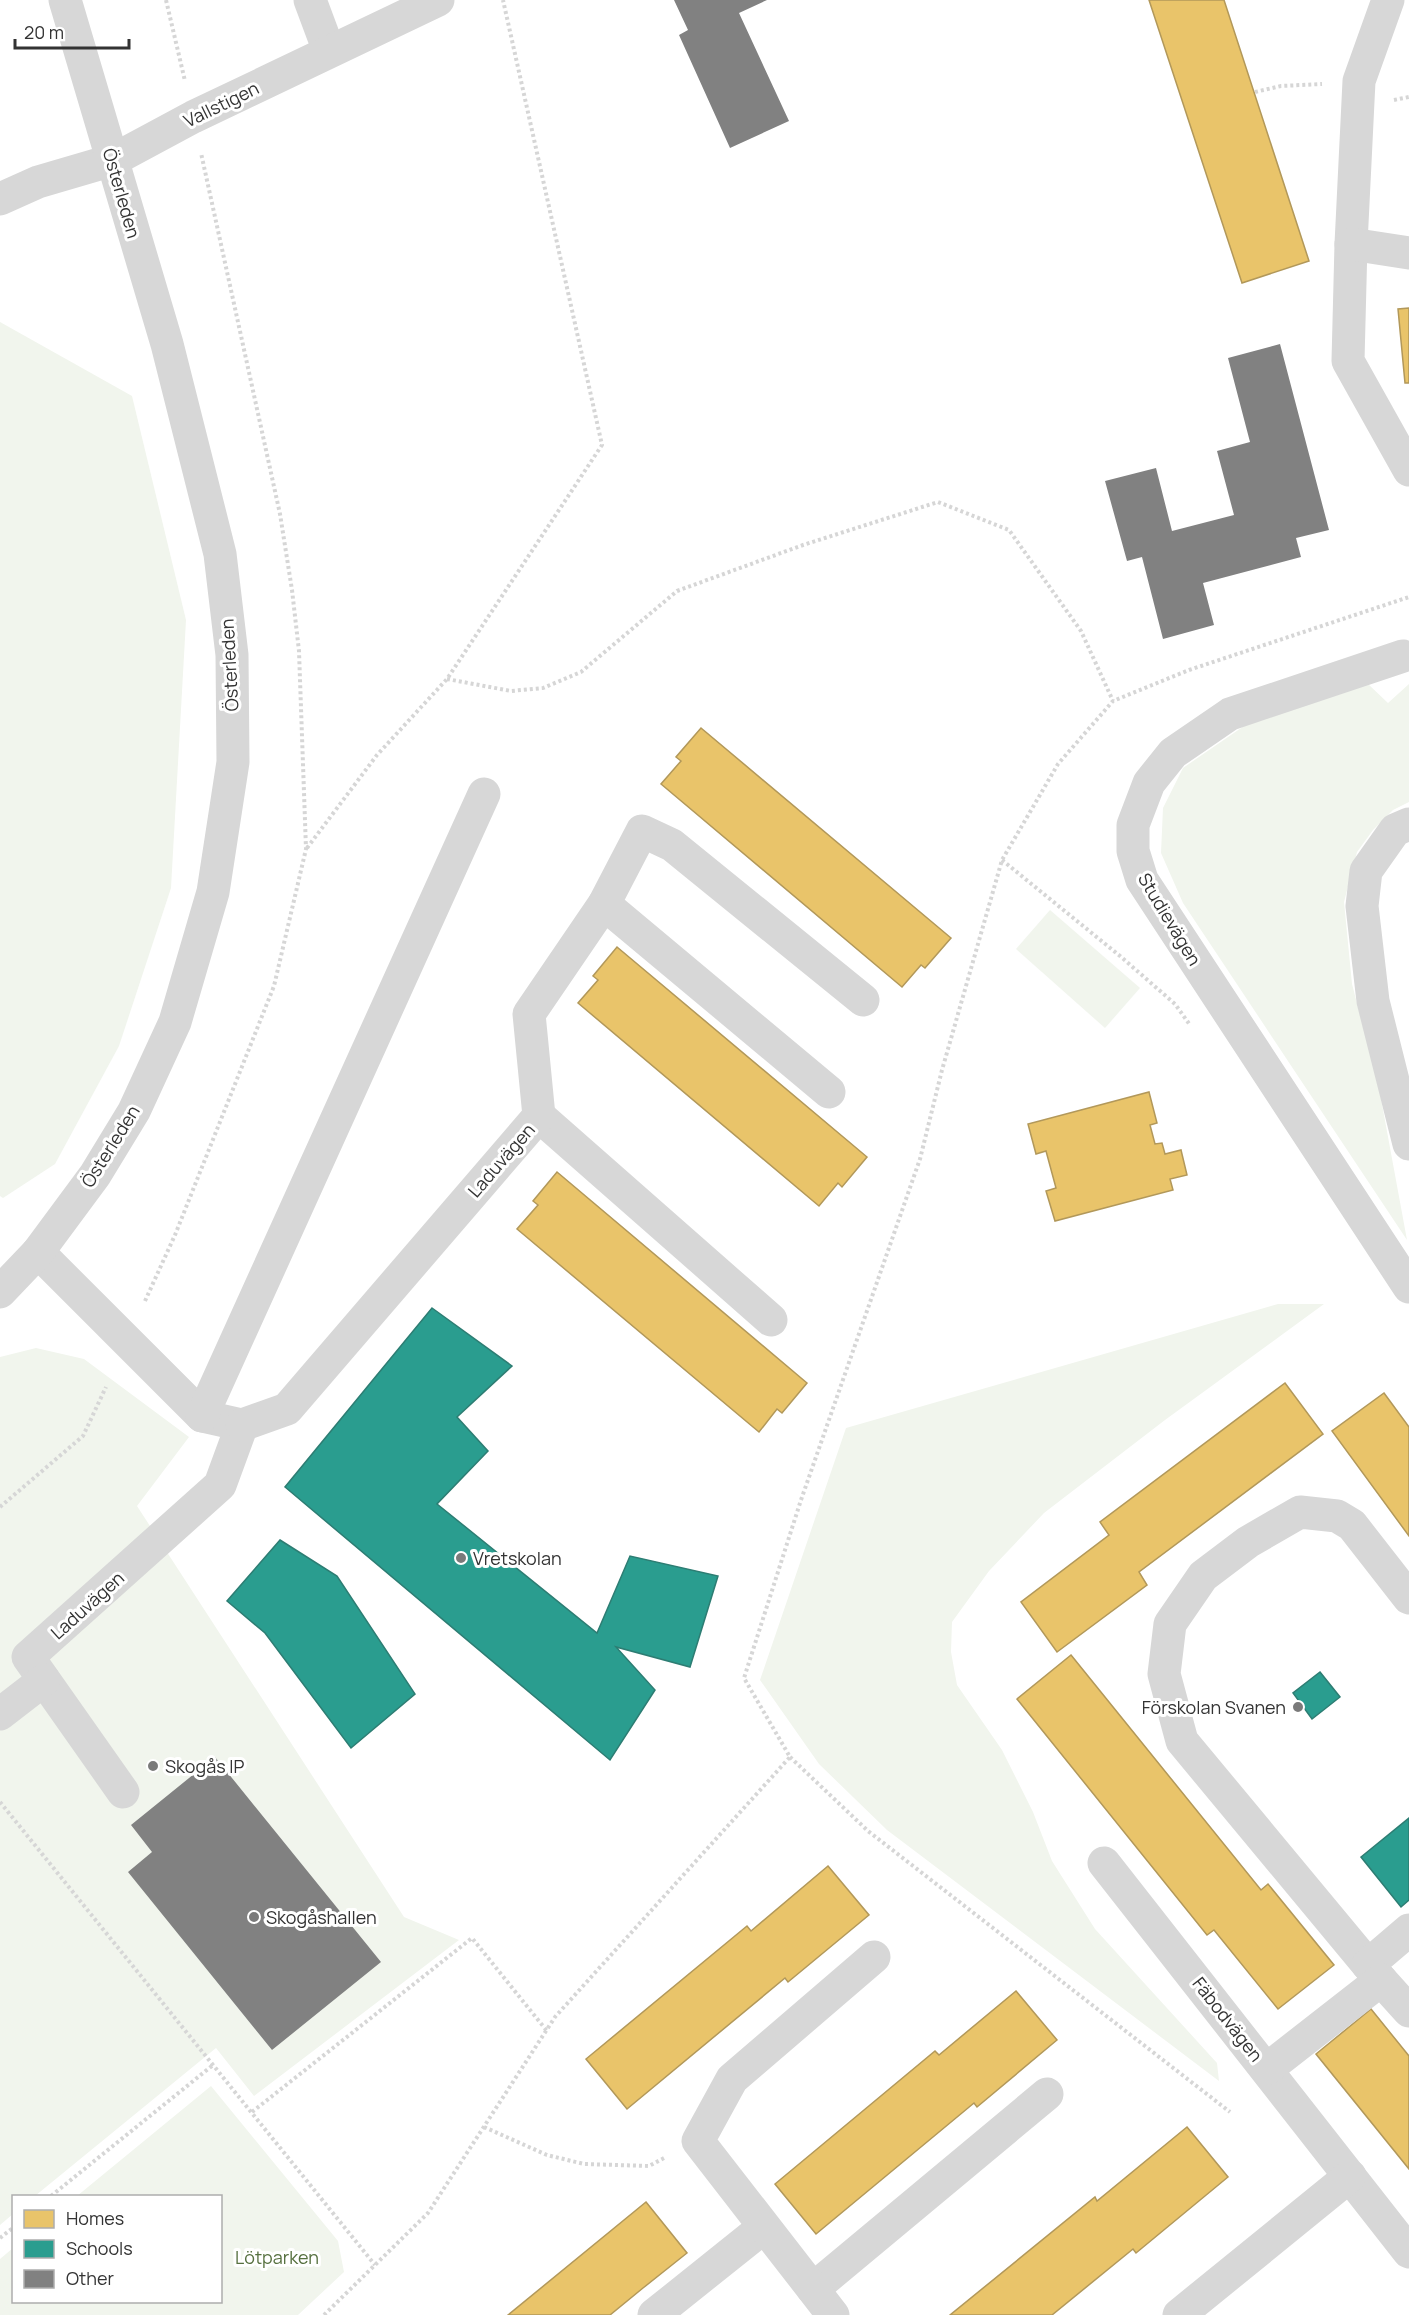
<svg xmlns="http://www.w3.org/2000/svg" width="1409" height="2315" viewBox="0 0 1409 2315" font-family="Manrope,sans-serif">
  <rect width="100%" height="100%" fill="#fff"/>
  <g fill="#f1f5ed">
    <polygon points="0,322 132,396 186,620 171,888 119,1046 55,1164 3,1198 0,1196"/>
    <polygon points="1367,683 1388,703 1409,684 1409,802 1393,810 1373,830 1357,852 1344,902 1352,984 1379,1088 1407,1240 1183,903 1161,853 1163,808 1183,768 1244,726"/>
    <polygon points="1050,910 1140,988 1105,1028 1016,949"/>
    <polygon points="1278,1304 1324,1304 1165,1420 1044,1513 989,1571 952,1622 951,1652 957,1685 1002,1750 1033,1812 1052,1861 1095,1929 1217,2063 1219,2081 887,1830 819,1764 760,1680 846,1428"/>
    <polygon points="36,1348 84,1359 189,1437 137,1506 404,1917 459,1940 254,2096 216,2048 35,2196 14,2196 13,2214 0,2225 0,1357"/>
    <polygon points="211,2086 338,2241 344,2272 298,2315 0,2315 0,2259 13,2248 14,2302 220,2302 220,2196 77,2196"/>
  </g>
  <g fill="#e9c46a" stroke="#b2985a" stroke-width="1.5">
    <polygon points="1149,0 1224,0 1309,261 1242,283"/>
    <polygon points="1409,308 1409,383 1405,383 1398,309"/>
    <polygon points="701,728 951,938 925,968 921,965 902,987 661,784 681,761 676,757"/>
    <polygon points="617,947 867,1157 842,1187 838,1183 819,1206 578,1003 598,980 593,976"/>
    <polygon points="1149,1092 1157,1123 1150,1125 1155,1144 1162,1143 1165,1154 1181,1150 1187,1175 1170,1179 1173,1190 1055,1221 1046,1191 1056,1188 1046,1151 1036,1154 1028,1124"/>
    <polygon points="557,1172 807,1383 782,1413 777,1409 759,1432 517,1229 538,1205 533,1201"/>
    <polygon points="1285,1383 1323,1434 1139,1572 1147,1585 1057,1652 1021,1602 1109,1535 1100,1522"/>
    <polygon points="1384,1393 1409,1427 1409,1536 1332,1431"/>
    <polygon points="1071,1655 1261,1890 1268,1884 1334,1965 1278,2009 1214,1930 1207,1935 1017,1699"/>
    <polygon points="828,1866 869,1915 788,1982 785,1978 627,2109 586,2059 747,1926 751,1931"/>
    <polygon points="1016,1991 1057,2040 977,2107 974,2103 816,2234 775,2184 935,2051 939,2055"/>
    <polygon points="1371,2009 1409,2056 1409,2169 1316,2054"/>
    <polygon points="1187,2127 1228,2177 1136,2253 1133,2249 1052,2315 950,2315 1095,2197 1097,2201"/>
    <polygon points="646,2202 687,2253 643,2288 610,2315 508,2315"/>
  </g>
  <g fill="#2a9d8f" stroke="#2d7d73" stroke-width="1.5">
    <polygon points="432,1308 512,1366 457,1417 488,1451 437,1504 597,1633 630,1556 718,1576 690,1667 616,1647 655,1690 610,1760 285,1487"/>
    <polygon points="280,1540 337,1576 415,1694 351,1748 265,1633 227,1601"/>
    <polygon points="1320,1672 1340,1697 1312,1719 1293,1693"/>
    <polygon points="1409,1818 1409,1900 1401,1907 1361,1857"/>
  </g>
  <g fill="#818181">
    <polygon points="674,0 767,0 739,13 789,121 730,148 679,35 688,30"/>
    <polygon points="1280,344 1329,530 1296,538 1301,557 1203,583 1214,625 1163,639 1142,557 1127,561 1105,481 1156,468 1172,531 1234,515 1217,451 1250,442 1228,358"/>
    <polygon points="215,1757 381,1962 272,2050 128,1872 152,1852 131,1825"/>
  </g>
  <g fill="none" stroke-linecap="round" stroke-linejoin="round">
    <g stroke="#d6d6d6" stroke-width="4" stroke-dasharray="3 3" stroke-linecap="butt">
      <polyline points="166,0 185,81"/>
      <polyline points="1255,92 1281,86 1322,84"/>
      <polyline points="1394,100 1409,97"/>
      <polyline points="447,679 511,691 543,688 581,672 677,591 803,545 938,502 1009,530 1081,631 1113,701"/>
      <polyline points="307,848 377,755 447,679 602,445 503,0"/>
      <polyline points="1002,860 1120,956 1175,1004 1190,1025"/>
      <polyline points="145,1301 175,1235 274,986 306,849 299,651 292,590 280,514 201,153"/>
      <polyline points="0,1507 83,1436 106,1387"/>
      <polyline points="790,1757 868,1831 1230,2112"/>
      <polyline points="0,1802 375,2265"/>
      <polyline points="252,2112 472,1938 547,2031"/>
      <polyline points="484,2127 547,2155 584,2164 649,2166 666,2157"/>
      <polyline points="51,2196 213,2065"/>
      <polyline points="0,2238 14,2227"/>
      <polyline points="324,2315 428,2213 555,2017 790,1757 744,1678 801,1500 920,1159 942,1070 1002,860 1058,764 1113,701 1189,670 1409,597"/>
    </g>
    <g stroke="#d7d7d7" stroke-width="33">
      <polyline points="310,0 329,51"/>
      <polyline points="1388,0 1359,81 1351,244 1348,361 1409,470"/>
      <polyline points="0,199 38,182 113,160 193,117 438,0"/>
      <polyline points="1351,244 1409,253"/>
      <polyline points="1403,656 1230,714 1173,753 1149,783 1133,825 1133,851 1142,880 1409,1287"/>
      <polyline points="1409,824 1395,830 1366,871 1362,906 1373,1001 1409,1144"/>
      <polyline points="604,904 829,1092"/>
      <polyline points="539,1116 771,1320"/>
      <polyline points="38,1252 202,1416 242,1425 220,1485 28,1657 123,1792"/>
      <polyline points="0,1292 38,1252 95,1175 134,1111 175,1022 213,892 233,762 232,655 220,554 167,344 65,0"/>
      <polyline points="202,1416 484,794"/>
      <polyline points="242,1425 287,1409 539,1116 529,1014 604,904 642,831 672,845 863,1000"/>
      <polyline points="0,1714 44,1680"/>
      <polyline points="1104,1863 1409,2252"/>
      <polyline points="1368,1965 1182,1741 1164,1674 1170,1624 1203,1576 1248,1542 1300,1512 1337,1516 1352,1525 1409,1598"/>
      <polyline points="1381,1980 1368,1965 1409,1930"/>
      <polyline points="1267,2069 1381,1980 1409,2011"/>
      <polyline points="813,2289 1047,2094"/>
      <polyline points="654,2315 764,2227"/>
      <polyline points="833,2315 698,2141 732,2079 874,1957"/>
      <polyline points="1179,2315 1350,2176"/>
    </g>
  </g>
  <g fill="#7a7a7a" stroke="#fff" stroke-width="2">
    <circle cx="461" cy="1558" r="6"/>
    <circle cx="1298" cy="1707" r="6"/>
    <circle cx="153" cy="1766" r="6"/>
    <circle cx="254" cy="1917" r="6"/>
  </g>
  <g text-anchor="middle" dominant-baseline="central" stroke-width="6" stroke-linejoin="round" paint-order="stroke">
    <g font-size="18" fill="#333" stroke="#fff">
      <text transform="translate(221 104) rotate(-26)">Vallstigen</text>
      <text transform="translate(122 193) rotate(74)">Österleden</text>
      <text transform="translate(229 665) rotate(-93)">Österleden</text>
      <text transform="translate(1170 919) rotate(59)">Studievägen</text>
      <text transform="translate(110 1146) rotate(-58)">Österleden</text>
      <text transform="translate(501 1160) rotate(-49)">Laduvägen</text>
      <text transform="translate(87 1605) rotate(-42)">Laduvägen</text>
      <text transform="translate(1228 2019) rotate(52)">Fäbodvägen</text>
    </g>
    <g font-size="18" fill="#333" stroke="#fff" text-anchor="start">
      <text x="473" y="1558">Vretskolan</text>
      <text x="1286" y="1707" text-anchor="end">Förskolan Svanen</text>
      <text x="165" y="1766">Skogås IP</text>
      <text x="266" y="1917">Skogåshallen</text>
    </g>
    <g font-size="18" fill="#56703f" stroke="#fff">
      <text x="277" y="2257">Lötparken</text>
    </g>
  </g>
  <rect x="12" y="2195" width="210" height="108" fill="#ffffff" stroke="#adadad" stroke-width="1.5"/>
  <rect x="24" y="2210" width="30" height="18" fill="#e9c46a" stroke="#adadad" stroke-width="1.5"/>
  <text x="66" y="2225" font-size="18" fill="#333333">Homes</text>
  <rect x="24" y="2240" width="30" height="18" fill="#2a9d8f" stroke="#adadad" stroke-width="1.5"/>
  <text x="66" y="2255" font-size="18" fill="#333333">Schools</text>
  <rect x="24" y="2270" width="30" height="18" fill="#818181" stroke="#adadad" stroke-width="1.5"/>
  <text x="66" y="2285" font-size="18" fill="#333333">Other</text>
  <path d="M15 39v9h114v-9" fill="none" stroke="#333333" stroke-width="3"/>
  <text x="24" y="39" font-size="18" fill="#333333" stroke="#ffffff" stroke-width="4.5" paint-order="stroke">20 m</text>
</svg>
